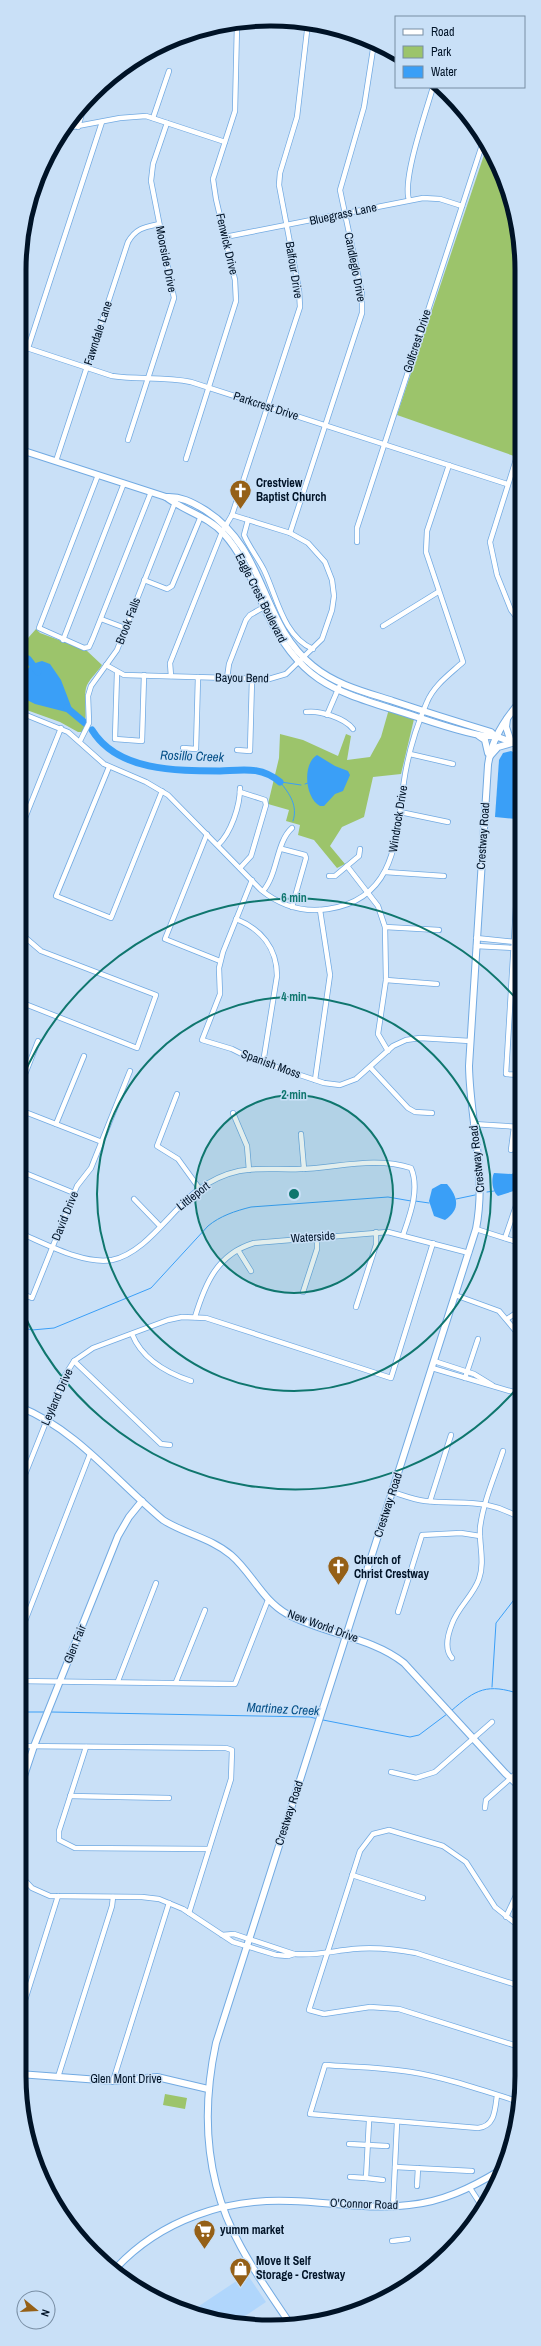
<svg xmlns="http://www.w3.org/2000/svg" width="541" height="2346" viewBox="0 0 541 2346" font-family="'Archivo Narrow',sans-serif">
  <rect width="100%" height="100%" fill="#c9e0f7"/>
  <g fill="#b0d6fc">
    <polygon points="126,2273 172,2304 159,2301 125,2275"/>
    <polygon points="247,2274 266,2302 236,2322 193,2310"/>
  </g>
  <g fill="#9cc46b">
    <polygon points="487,146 496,159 520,238 520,439 514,456 397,415"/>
    <path d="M36,629L40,633L86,650L102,665C97,673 88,680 86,688C83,703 89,719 82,732H78L60,722L21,708V646Z"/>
    <polygon points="389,709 414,719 401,774 373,777 364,817 342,827 330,846 345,864 337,868 314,840 298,835 300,825 286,821 289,810 268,804 279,758 280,734 303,740 338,756 346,734 351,736 347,760 370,757 381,737"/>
    <polygon points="165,2094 187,2098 185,2109 163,2105"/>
  </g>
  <g fill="#3a9ff7">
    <path d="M42,661L50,664L61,680L74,714L35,704L21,697C21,680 23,665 42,661Z"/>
    <polygon points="511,751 520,755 520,813 516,819 495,817 499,760 503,753"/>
    <path d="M317,755L335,766L348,771L350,775L343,791L335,794L324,806H320C305,798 302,764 317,755Z"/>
    <path d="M515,1171L520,1172V1189L498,1196C492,1191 491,1179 494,1173L512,1174Z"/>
    <path d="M441,1184H447C458,1197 461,1209 445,1220L434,1216L429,1201L432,1189Z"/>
  </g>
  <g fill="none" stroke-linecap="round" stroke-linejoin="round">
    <g stroke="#3a9ff7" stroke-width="1">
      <path d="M280,782C290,794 298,806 293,821"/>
      <polyline points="281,782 301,785"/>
      <polyline points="305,784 308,783"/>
      <polyline points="487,1192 494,1191"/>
      <polyline points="456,1199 475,1195"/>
      <polyline points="415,1201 429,1203"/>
      <path d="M20,1327L32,1330L54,1328L151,1288L208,1226C220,1216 235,1211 251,1207L388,1197L411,1201"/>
      <polyline points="492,1687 496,1623 520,1592"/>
      <path d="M451,1711C476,1689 487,1683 520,1694"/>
      <polyline points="19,1712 44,1712"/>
      <polyline points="51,1712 310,1717 318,1719"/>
      <polyline points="323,1720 410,1737 419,1735 447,1714"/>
    </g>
    <g stroke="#3a9ff7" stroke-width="7">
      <polyline points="21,656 28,659 38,672"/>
      <polyline points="67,708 85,723"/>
      <path d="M92,730C117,771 176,771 220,771C243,770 261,766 280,782"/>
    </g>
    <defs>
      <g id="street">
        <polyline points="153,118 169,71"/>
        <polyline points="78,127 83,110"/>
        <polyline points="67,128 120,118 146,116 225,142"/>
        <path d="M409,200C402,179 426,112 433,87"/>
        <polyline points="225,237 423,198 440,199 462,206"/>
        <path d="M21,346L112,376C138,380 164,376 191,382L507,484"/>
        <polyline points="28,348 102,122"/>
        <polyline points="128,440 174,298 151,181 153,164 167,123"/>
        <polyline points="186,459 236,301 235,280 216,199 213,179 235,111 237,25"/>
        <path d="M56,461L128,242C136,228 145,227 159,224"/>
        <polyline points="98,475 39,628 84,648 89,647 93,638 151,492"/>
        <path d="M248,520L244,535C249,547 258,558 264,570C277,597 283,636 313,649"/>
        <polyline points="290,533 362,313 362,294 340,190 364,107 374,43"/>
        <polyline points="357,542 357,528 483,142"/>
        <polyline points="144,580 167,589 172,586 201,516"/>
        <polyline points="517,618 511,610 497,575 490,542 520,447"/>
        <polyline points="101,619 125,628"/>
        <polyline points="383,626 438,592"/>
        <polyline points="63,640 124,483"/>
        <polyline points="106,665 124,675 269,679 286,674 322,639 332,610 334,596 332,580 325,562 308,543 290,533 232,515"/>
        <polyline points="117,673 115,739 142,741 144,675"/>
        <polyline points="171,676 170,663 222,532 232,515 300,307 299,290 279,185 280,173 297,117 307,31 310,23"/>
        <polyline points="227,678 229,664 246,620 250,615 264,607"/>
        <path d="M306,712C319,710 345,718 353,729"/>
        <path d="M21,713L68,732L104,764L146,782L168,795L261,890C281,906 303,913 328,909C398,899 396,834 404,781C408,754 416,727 427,702C434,685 450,674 463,662L426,552L427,531L449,465"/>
        <polyline points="327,715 339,687"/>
        <polyline points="80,741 89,723 88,696 91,686 117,650 176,500"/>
        <polyline points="183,748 196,749 198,677"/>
        <polyline points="237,750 250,751 252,679"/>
        <polyline points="410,754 453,764"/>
        <polyline points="109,767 56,896 111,918 162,791"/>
        <polyline points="240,792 265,800 266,805 251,856 240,868"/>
        <polyline points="400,812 448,822"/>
        <polyline points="21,828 61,728"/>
        <polyline points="207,834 165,939 220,961"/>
        <path d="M218,845C231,833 240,806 240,788"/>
        <polyline points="282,849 305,855 306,858 292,907"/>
        <polyline points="347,866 378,906 385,927 386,980 378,1034 388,1051"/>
        <polyline points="385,872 444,876"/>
        <polyline points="329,876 335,876 359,856 360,849"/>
        <polyline points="252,880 223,952 219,968 220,994 202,1040 232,1049 252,1059 324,1083 340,1085 356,1079 393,1046 406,1040 420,1038 470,1041"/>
        <path d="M263,891C278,874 276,842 292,828"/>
        <path d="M236,919C261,929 277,948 277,976L263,1063"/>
        <polyline points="385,927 439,930"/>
        <polyline points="476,938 515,942"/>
        <polyline points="476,946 513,948 520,945"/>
        <polyline points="386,980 437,984"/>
        <polyline points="20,1002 137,1048 156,995 41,951 20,933"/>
        <polyline points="370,1067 408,1108 415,1112 432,1113"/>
        <polyline points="520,1075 506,1074 520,840"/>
        <polyline points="315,1080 330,975 320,910"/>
        <polyline points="20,1087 38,1041"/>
        <polyline points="177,1094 157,1146 178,1159 199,1188"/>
        <polyline points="20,1110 102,1142"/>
        <polyline points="233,1113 247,1146 249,1170"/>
        <polyline points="56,1124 84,1056"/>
        <polyline points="473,1124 520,1127"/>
        <polyline points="301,1134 304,1169"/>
        <polyline points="511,1150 514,1127"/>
        <polyline points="20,1171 74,1193"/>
        <polyline points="134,1199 160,1226"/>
        <polyline points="476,1229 520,1243"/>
        <path d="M20,1233C46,1244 84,1265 112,1260C146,1253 171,1210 198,1190C210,1181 225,1174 239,1171C259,1167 280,1170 300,1169C336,1168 375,1156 411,1168C420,1189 410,1215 403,1235"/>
        <polyline points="505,1238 516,1206"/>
        <polyline points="238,1250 251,1271"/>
        <polyline points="303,1292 317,1249 317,1237"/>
        <polyline points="20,1293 32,1298 77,1186 91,1168 130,1071"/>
        <polyline points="455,1295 499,1311 520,1336"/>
        <polyline points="356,1307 376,1245 376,1232"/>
        <path d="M195,1317C205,1284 217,1254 254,1243L388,1232L469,1253"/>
        <polyline points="507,1319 519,1311"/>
        <path d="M132,1334C142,1359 167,1373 191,1381"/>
        <polyline points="74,1361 161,1444 170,1445"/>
        <polyline points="434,1361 474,1374 492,1385"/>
        <polyline points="432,1368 520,1394"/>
        <polyline points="465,1378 478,1339"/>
        <polyline points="20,1487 64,1377 74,1361 93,1348 168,1320 182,1317 206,1318 391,1378 433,1243"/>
        <path d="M392,1492C402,1495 414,1500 425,1501C463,1505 484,1497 520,1518"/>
        <polyline points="430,1501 451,1435"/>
        <polyline points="398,1612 422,1535 461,1533 480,1536"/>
        <polyline points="20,1634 90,1454"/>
        <path d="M452,1658C444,1649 448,1634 452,1624C458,1607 473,1596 479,1579C485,1562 479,1545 480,1528C483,1502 495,1476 503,1451"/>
        <polyline points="19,1681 235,1684 268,1600"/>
        <polyline points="118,1681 156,1583"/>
        <polyline points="176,1682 205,1610"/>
        <polyline points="19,1746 226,1748 232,1750 231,1779 189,1913"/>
        <polyline points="86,1747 59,1831 59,1840 75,1848 209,1849"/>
        <polyline points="391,1772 416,1778 435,1772 492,1722"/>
        <polyline points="70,1796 169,1798"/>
        <polyline points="485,1808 486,1800 520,1770"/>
        <polyline points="19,1874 32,1888 50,1896 142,1897 159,1899 183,1909 233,1942 276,1955 288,1956 294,1954 234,1934 222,1935"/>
        <polyline points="352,1875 423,1898"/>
        <polyline points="506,1917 520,1887"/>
        <path d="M294,1954C315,1956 333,1951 353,1949C375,1947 395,1949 416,1953L520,1986"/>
        <polyline points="19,2019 58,1896"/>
        <polyline points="520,2047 399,2009 370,2007 324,2014 309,2010 360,1851 373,1834 389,1830 443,1846 466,1862 495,1907 520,1927"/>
        <polyline points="58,2077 112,1906 113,1897"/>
        <polyline points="113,2081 169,1903"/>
        <path d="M497,2095C495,2110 495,2126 478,2128L310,2114L325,2065C354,2067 383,2067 411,2072C448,2078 484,2091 520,2102"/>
        <polyline points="369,2121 366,2178 383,2180"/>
        <polyline points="349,2144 387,2146"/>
        <polyline points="395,2167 472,2171"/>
        <polyline points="350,2177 366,2178"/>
        <polyline points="417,2186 418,2168"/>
        <polyline points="470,2188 483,2208"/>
        <polyline points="393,2207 397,2123"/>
        <polyline points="392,2241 408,2239"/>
      </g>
      <g id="secondary">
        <path d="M21,450L166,497C184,511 208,516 224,534C244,556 253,584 266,611C303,689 341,692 417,717C432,722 482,739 495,736"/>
        <path d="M166,497C180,496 192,502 205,510C267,549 260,624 313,666C336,685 365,692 393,701C426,712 458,722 491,732L495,736L520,745"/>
        <polyline points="507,719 506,727 511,742"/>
        <polyline points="479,736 485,740 488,753"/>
        <polyline points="490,756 498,747 512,743"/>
        <path d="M20,1407C77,1430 116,1481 163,1520C185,1534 211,1538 231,1555C252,1573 262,1600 287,1614C325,1635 370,1636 404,1663L505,1773L520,1787"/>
        <polyline points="19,1791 34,1746 118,1536 129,1517 142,1501"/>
        <polyline points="19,2074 113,2081 157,2077 208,2089"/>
        <path d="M116,2268C161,2220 226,2198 291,2201C330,2202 370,2210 409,2205C442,2202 471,2188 499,2171"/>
        <path d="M289,2322C272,2297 255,2273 241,2247C205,2183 201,2113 216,2043L476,1229C487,1172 470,1122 469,1066L488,765C491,740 504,720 520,702"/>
      </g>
    </defs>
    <use href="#street" stroke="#72aae2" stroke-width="6"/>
    <use href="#secondary" stroke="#72aae2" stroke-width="8"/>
    <use href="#street" stroke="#fff" stroke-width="4.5"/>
    <use href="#secondary" stroke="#fff" stroke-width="6"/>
  </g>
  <circle cx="294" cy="1194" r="99" fill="#0f766e" fill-opacity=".12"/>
  <g fill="none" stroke="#0f766e" stroke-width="2">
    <circle cx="294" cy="1194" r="99"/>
    <circle cx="294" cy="1194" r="197"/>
    <path d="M519 1386A296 296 0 0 1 21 1307M21 1081A296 296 0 0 1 519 1002"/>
  </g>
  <defs>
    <symbol id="church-pin" viewBox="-11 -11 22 30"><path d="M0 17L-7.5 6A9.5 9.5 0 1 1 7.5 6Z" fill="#956017" stroke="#c9e0f7"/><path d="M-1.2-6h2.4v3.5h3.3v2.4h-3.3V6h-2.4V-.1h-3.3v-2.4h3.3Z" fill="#fff"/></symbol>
    <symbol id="supermarket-pin" viewBox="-11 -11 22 30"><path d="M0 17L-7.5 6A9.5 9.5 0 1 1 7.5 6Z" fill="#956017" stroke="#c9e0f7"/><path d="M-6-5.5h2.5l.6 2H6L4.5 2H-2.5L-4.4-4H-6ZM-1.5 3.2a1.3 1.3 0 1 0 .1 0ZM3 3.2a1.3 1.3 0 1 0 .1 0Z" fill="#fff"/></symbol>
    <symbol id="shop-pin" viewBox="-11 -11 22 30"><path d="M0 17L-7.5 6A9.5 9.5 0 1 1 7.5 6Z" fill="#956017" stroke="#c9e0f7"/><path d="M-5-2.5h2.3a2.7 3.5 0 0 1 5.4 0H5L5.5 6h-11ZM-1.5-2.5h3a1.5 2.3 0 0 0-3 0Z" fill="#fff"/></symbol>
  </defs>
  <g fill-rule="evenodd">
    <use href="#church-pin" x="228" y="478" width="25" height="34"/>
    <use href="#church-pin" x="326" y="1554" width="25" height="34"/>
    <use href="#supermarket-pin" x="192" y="2218" width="25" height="34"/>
    <use href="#shop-pin" x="228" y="2256" width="25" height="34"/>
  </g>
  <g text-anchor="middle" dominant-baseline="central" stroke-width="3" stroke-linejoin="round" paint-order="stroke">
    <g font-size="12" fill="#001327" stroke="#c9e0f7">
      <text transform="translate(343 214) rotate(-12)">Bluegrass Lane</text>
      <text transform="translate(227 244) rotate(77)">Fenwick Drive</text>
      <text transform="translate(166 259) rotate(79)">Moorside Drive</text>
      <text transform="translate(355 267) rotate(79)">Candleglo Drive</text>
      <text transform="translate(294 270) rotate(81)">Balfour Drive</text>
      <text transform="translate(98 333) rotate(-72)">Fawndale Lane</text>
      <text transform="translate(417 341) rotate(-72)">Golfcrest Drive</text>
      <text transform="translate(266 406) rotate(18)">Parkcrest Drive</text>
      <text transform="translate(261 598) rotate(63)">Eagle Crest Boulevard</text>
      <text transform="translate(128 621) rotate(-69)">Brook Falls</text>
      <text transform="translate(242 678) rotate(1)">Bayou Bend</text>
      <text transform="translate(398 819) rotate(-81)">Windrock Drive</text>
      <text transform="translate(483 836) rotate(-86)">Crestway Road</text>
      <text transform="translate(271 1064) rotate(20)">Spanish Moss</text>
      <text transform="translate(477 1159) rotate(-96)">Crestway Road</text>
      <text transform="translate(193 1196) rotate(-38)">Littleport</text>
      <text transform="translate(65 1216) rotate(-68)">David Drive</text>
      <text transform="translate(313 1237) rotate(-4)">Waterside</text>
      <text transform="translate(57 1397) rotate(-66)">Leyland Drive</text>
      <text transform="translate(388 1505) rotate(-72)">Crestway Road</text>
      <text transform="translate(323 1626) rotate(20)">New World Drive</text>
      <text transform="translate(75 1644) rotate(-68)">Glen Fair</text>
      <text transform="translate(289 1813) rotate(-72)">Crestway Road</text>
      <text x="126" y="2079">Glen Mont Drive</text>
      <text transform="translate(364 2204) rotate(2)">O'Connor Road</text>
    </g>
    <g font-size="12" font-weight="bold" fill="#001327" stroke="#c9e0f7" text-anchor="start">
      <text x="256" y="483">Crestview<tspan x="256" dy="14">Baptist Church</tspan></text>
      <text x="354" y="1560">Church of<tspan x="354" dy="14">Christ Crestway</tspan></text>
      <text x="220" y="2230">yumm market</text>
      <text x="256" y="2261">Move It Self<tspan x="256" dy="14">Storage - Crestway</tspan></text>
    </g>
    <g font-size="13" font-style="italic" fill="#055088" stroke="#c9e0f7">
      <text transform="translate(192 756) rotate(2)">Rosillo Creek</text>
      <text transform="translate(283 1709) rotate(3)">Martinez Creek</text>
    </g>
  </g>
  <path d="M0 0H541V2346H0ZM270 26H271A244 244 0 0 1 515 270V2076A244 244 0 0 1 271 2320H270A244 244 0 0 1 26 2076V270A244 244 0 0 1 270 26Z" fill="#c9e0f7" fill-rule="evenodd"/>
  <path fill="none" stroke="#001327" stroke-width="5" d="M270 26H271A244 244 0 0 1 515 270V2076A244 244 0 0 1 271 2320H270A244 244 0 0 1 26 2076V270A244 244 0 0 1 270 26Z"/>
  <circle cx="294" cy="1194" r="6" fill="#0f766e" stroke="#c9e0f7" stroke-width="2"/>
  <g font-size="12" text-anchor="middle" font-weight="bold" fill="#0f766e" stroke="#c9e0f7" stroke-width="3" stroke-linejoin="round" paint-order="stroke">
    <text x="294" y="902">6 min</text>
    <text x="294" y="1001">4 min</text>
    <text x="294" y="1099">2 min</text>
  </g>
  <rect x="395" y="16" width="130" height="72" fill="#c9e0f7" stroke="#798ea4"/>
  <rect x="403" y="29" width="20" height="6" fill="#ffffff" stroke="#798ea4"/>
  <text x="431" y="36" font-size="12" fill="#001327">Road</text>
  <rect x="403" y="46" width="20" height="12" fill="#9cc46b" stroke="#798ea4"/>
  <text x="431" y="56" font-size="12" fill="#001327">Park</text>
  <rect x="403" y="66" width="20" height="12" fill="#3a9ff7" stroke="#798ea4"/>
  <text x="431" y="76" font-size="12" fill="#001327">Water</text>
  <g transform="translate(36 2310) rotate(108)"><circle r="19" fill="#c9e0f7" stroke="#798ea4"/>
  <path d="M0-3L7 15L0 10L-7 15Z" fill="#956017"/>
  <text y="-6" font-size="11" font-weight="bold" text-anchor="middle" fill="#001327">N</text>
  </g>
</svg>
